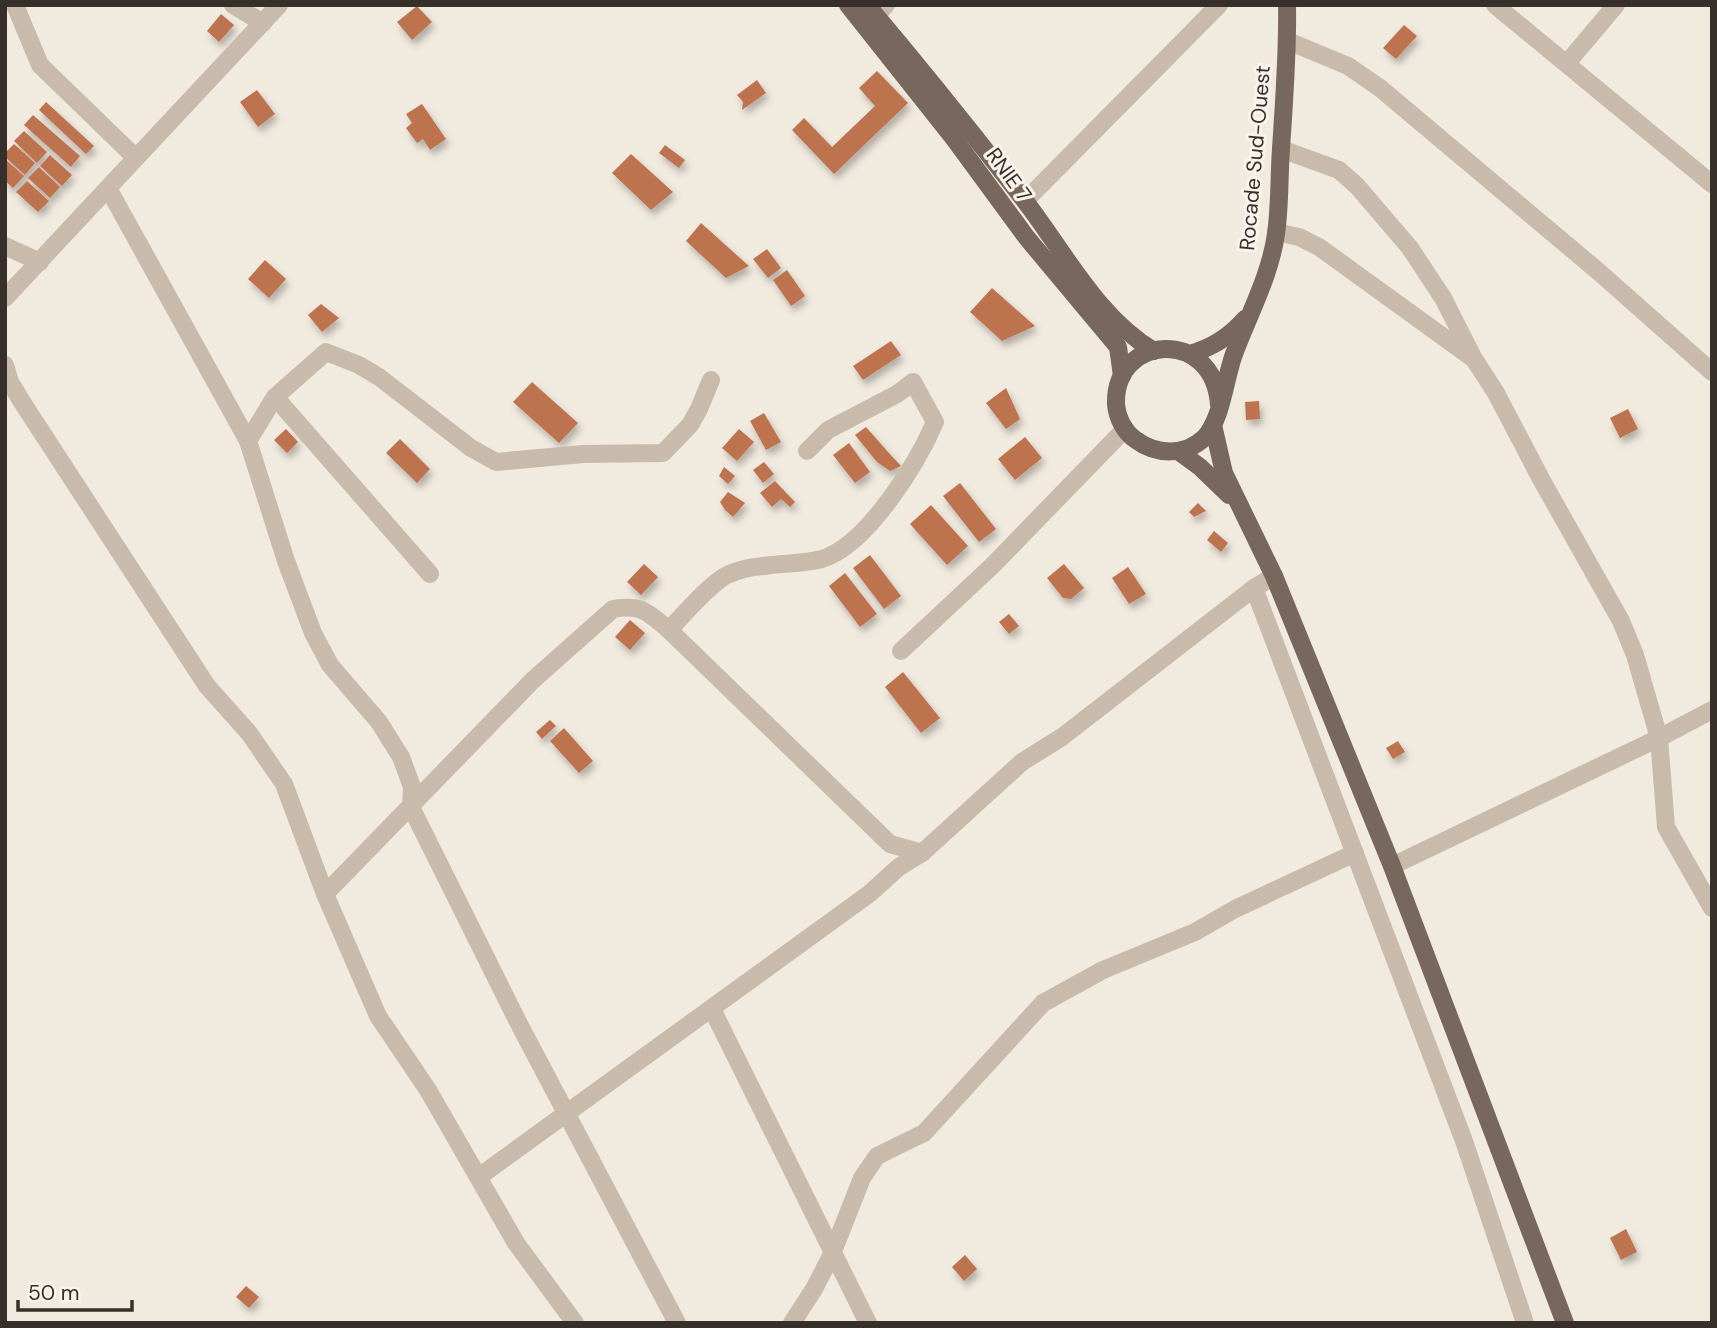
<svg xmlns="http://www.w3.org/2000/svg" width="1717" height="1328" viewBox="0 0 1717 1328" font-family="'DM Sans',sans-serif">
  <defs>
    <filter id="shadow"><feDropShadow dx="3" dy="5.5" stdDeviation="3.5" flood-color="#0004"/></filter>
  </defs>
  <rect width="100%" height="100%" fill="#f1eadf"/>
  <g fill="#be7350" filter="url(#shadow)">
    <polygon points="417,6 432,22 412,40 397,22"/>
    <polygon points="221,14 234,25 219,42 207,31"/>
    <polygon points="1404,25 1417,36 1396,59 1383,48"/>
    <polygon points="877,71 908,103 834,174 792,130 804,118 832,147 875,106 859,88"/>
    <polygon points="757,80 766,93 742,110 743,102 737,95"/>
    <polygon points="257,90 275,114 258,127 240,102"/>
    <polygon points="46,102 94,146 86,154 39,110"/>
    <polygon points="422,104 446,139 430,150 423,139 417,143 406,128 412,123 406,114"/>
    <polygon points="33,115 80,156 71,167 24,125"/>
    <polygon points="24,131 47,152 37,163 14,141"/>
    <polygon points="14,144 35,163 25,175 5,157 5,153"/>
    <polygon points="665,145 685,160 679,168 659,153"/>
    <polygon points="631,154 673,192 651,210 612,173"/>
    <polygon points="50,155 72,175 62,186 40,166"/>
    <polygon points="5,159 24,176 13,188 5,181"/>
    <polygon points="39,167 60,187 50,198 28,178"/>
    <polygon points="27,181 49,201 38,212 16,192"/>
    <polygon points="701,223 749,266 726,278 686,241"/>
    <polygon points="767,249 781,268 768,278 753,259"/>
    <polygon points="265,260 286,279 269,298 248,279"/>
    <polygon points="787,270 805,296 791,306 773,280"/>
    <polygon points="992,288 1035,326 1002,341 970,312"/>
    <polygon points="321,304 339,318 322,332 308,315"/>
    <polygon points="891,341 901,355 863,380 853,366"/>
    <polygon points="532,382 578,423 559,443 513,402"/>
    <polygon points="1006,388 1020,419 1006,429 986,403"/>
    <polygon points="1259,401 1260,419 1246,420 1245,402"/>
    <polygon points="1628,409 1638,429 1620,438 1610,418"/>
    <polygon points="764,413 781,442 766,450 750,421"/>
    <polygon points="866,427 888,452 901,466 890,471 877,462 855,435"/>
    <polygon points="286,429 298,442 287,453 274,440"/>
    <polygon points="739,429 754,442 737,461 722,448"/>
    <polygon points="1025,437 1042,458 1015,480 998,459"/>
    <polygon points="400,439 430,469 417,483 386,453"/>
    <polygon points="849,443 870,472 855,483 833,455"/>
    <polygon points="764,462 774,474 763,483 753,470"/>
    <polygon points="724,467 735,476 728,484 719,476"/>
    <polygon points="775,481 795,502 790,507 781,499 772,507 760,493"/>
    <polygon points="960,483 996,529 979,542 943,496"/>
    <polygon points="728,492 745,503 733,517 725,510 720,502"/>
    <polygon points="1198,503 1206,511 1194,517 1189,512"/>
    <polygon points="931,505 968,546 947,565 910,524"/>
    <polygon points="1214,531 1228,543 1221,552 1207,540"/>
    <polygon points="870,555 901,596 884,609 853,568"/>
    <polygon points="644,564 658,577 641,595 627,582"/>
    <polygon points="1064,564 1084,588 1071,599 1063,598 1047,578"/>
    <polygon points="1128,567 1146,594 1129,604 1112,578"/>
    <polygon points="845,573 877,614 860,627 829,586"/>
    <polygon points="1009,614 1019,626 1009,634 999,622"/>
    <polygon points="630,620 645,633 630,650 615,637"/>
    <polygon points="903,672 940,718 921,733 885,687"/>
    <polygon points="550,720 556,726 542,739 536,732"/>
    <polygon points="564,728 593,761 579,773 550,741"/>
    <polygon points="1398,741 1405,752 1393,759 1386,748"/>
    <polygon points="1626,1229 1637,1252 1621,1260 1610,1238"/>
    <polygon points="965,1255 977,1269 964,1281 952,1267"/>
    <polygon points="246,1286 259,1297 249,1308 236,1297"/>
  </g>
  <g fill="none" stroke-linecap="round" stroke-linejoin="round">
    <g stroke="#c9bbab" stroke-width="18">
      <polyline points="15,5 40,65 136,158"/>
      <polyline points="233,5 263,23"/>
      <polyline points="1495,5 1712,184"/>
      <polyline points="876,16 886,5"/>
      <polyline points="1288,41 1348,66 1380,88 1599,272 1712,372"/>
      <polyline points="1567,63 1616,5"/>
      <polyline points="1281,149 1339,170 1357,186 1410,248 1443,298 1474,359 1496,393 1541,479 1621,621 1635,655 1659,738 1666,827 1712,908"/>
      <polyline points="108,188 248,441 286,561 313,633 330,665 379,722 401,757 412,787 411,807 518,1022 677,1323"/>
      <polyline points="1025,201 1219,5"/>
      <polyline points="1276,232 1299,237 1319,247 1471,357"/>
      <polyline points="5,246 40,262"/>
      <polyline points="5,298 279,5"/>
      <polyline points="5,365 10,382 22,402 207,686 249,733 284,784 325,894 378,1016 428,1090 516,1243 575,1323"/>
      <polyline points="275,397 430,574"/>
      <polyline points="248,441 275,397 326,352 359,365 379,377 471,448 496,462 583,454 663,453 690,425 699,409 711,380"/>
      <polyline points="1254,588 1464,1141 1525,1323"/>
      <path d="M669,630C683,615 711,583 727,575C738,570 751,567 763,566C782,563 803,564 822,559C867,545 917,464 935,422L913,382L897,394L828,430L807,451"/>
      <polyline points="901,651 992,566 1125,429"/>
      <polyline points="1392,866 1659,738 1712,710"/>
      <path d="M325,894L533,680L613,609C641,604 648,612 669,630L890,844L922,853"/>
      <polyline points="712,1009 868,1323"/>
      <polyline points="480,1176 869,894 899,867 922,853 1022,762 1062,737 1254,588 1274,576"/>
      <polyline points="792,1323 814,1289 832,1254 862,1178 877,1156 924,1133 1043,1003 1103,970 1195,932 1235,909 1355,853"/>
    </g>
    <g stroke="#78675c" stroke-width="18">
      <polyline points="848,5 955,140 1027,238 1118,347 1122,376"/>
      <path d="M867,5C921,69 974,135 1025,201C1065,253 1097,317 1154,351"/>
      <path d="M1190,354C1213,347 1229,337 1245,319"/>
      <path d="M1219,405C1214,327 1114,334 1116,404C1117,418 1125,433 1136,440C1156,455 1185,456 1204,438C1222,420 1225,378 1234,354C1249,314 1270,276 1276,234C1280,206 1279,177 1281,149C1284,101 1288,53 1287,5"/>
      <polyline points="1213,425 1224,473 1274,576 1392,866 1565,1323"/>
      <polyline points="1178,451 1200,467 1229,495"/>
    </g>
  </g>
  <g text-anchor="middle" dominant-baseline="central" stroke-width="6" stroke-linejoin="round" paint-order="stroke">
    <g font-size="21" fill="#372f2a" stroke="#f9f4eb">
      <text transform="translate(1255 158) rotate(-85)">Rocade Sud-Ouest</text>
      <text transform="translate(1009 175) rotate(54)">RNIE 7</text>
    </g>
  </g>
  <rect width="1717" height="1328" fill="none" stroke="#372f2a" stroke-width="14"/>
  <path d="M18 1300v10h114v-10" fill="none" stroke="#372f2a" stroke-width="3.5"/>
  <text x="28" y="1300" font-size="21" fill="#372f2a" stroke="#f9f4eb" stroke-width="5" paint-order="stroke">50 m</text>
</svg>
